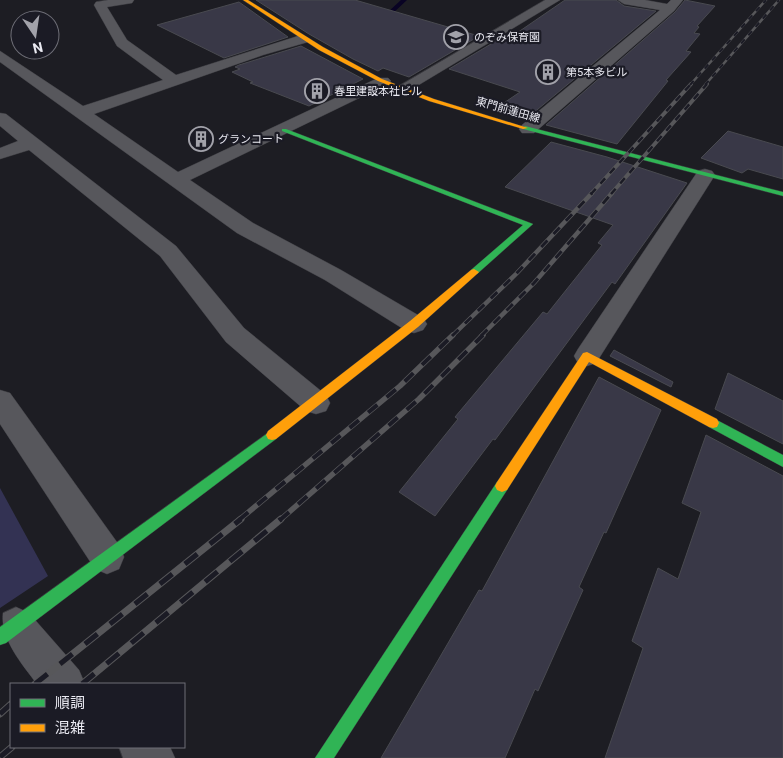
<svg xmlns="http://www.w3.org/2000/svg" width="783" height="758" viewBox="0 0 783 758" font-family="Roboto,'Noto Sans JP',sans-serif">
  <rect width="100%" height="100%" fill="#1d1d23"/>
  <polygon fill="#333253" points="0,488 48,576 0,608"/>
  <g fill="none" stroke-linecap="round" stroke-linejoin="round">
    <polygon fill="#090324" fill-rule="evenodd" points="401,0 407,0 391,15 377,20 377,18 387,13"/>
  </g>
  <g fill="#393847" stroke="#494a50">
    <polygon points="256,0 355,0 479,36 409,77 383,68 378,71 353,59 309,34"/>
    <polygon points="565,0 616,0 624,6 656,11 526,119 495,109 520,92 449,69 496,41 509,34 514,35"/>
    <polygon points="685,0 715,6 697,26 699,27 694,33 700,34 686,51 691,52 666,80 668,81 617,144 546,125 675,12"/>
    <polygon points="239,2 288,37 224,58 157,25"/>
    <polygon points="301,46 363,79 309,106 250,83 253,82 232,72 240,69 235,67 239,65"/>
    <polygon points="728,131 783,147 783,179 748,169 742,173 701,158"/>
    <polygon points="551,142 607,157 687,183 625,270 615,284 612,282 495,440 493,439 435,516 399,492 458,419 455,417 502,361 543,312 547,314 602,245 598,243 613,225 505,187"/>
    <polygon points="614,350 673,382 671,387 610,356"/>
    <polygon points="728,373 783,401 783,444 715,409"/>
    <polygon points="599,377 661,410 606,533 604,532 579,587 583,590 538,691 535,689 505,758 381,758 479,590 482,591"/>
    <polygon points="706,435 783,476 783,758 605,758 643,648 632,641 658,568 678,579 701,512 682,503"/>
  </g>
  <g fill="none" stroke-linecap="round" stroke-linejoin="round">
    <defs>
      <g id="street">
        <polygon points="108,0 134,0 132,3 107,7 127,40 176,75 298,36 303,35 310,39 308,42 263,55 94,114 178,172 378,78 388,78 391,81 388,84 190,180 253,223 341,270 423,318 427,324 423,330 414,333 405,330 325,280 237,233 0,62 0,51 83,106 163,80 117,46 94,5 96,2"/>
        <polygon points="545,0 560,0 407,92 397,92 394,89"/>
        <polygon points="618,0 645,0 667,4 671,0 683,0 674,11 534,133 522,133 519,129 522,125 660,10 624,4"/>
        <polygon points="0,113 6,114 176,246 244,328 326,395 330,403 326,411 316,414 306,411 226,342 160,256 29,150 0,159 0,148 18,141 0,126"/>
        <polygon points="705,169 712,171 715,175 596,363 587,366 578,363 574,356 578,349 698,171"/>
        <polygon points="0,390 10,393 119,545 124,557 119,569 107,574 95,569 0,424"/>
        <path d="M16,607L29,613L79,670L85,684H37C22,664 0,639 3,613Z"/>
        <polygon points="119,747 170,747 175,758 123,758"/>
      </g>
      <g id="fast">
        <polygon points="525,126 783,192 783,196 523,129 522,128"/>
        <polygon points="282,129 286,129 533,224 477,274 471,274 471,270 523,225 282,131"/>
        <polygon points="713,418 783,455 783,467 709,427 707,423 709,419"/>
        <polygon points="272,430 276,431 278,435 276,439 6,643 0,645 0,627"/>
        <polygon points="502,480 507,482 509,486 507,490 334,758 315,758 497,482"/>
      </g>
      <g id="slow">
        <polygon points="243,0 248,0 323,47 382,79 434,99 528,128 523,129 429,101 378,81 319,50"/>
        <polygon points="474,269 479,272 477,274 418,327 276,439 272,440 268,439 266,435 268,431 410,321 471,270"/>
        <polygon points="587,352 717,419 719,423 717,427 713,428 709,427 589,362 507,490 502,492 497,490 495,486 497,482 583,353"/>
      </g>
    </defs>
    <use href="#street" stroke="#39393e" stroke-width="1"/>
    <use href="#fast" stroke="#39393e" stroke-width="1"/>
    <use href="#slow" stroke="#39393e" stroke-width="1"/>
    <use href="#street" fill="#57575c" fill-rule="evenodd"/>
    <use href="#fast" fill="#30b455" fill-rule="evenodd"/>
    <use href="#slow" fill="#ff9f0a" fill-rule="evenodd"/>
    <defs>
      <g id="rail-far4">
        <polyline points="690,85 766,0"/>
        <polyline points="705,85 779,0"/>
      </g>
      <g id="rail-far3">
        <polyline points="591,194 691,84"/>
        <polyline points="611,194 707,84"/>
      </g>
      <g id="rail-far2">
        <polyline points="452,336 516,274 592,193"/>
        <polyline points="481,336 534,283 612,193"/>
      </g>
      <g id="rail-far1">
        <polyline points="239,520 400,386 453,335"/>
        <polyline points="280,520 419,399 483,335"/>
      </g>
      <g id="rail">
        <polyline points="35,684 241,519"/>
        <polyline points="82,684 281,519"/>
        <polyline points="0,714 11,704"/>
        <polyline points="0,757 12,747"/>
      </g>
    </defs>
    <use href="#rail-far4" stroke="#57575a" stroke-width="2.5"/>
    <use href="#rail-far3" stroke="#57575a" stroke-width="4"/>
    <use href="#rail-far2" stroke="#57575a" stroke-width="4.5"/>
    <use href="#rail-far1" stroke="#57575a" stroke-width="5.5"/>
    <use href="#rail" stroke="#57575a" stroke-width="7"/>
    <use href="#rail-far4" stroke="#1b1b25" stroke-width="2" stroke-dasharray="5.5" stroke-linecap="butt"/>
    <use href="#rail-far3" stroke="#1b1b25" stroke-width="2.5" stroke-dasharray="7" stroke-linecap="butt"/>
    <use href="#rail-far2" stroke="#1b1b25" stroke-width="3" stroke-dasharray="9" stroke-linecap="butt"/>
    <use href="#rail-far1" stroke="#1b1b25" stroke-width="4" stroke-dasharray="12" stroke-linecap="butt"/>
    <use href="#rail" stroke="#1b1b25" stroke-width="5" stroke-dasharray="16" stroke-linecap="butt"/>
  </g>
  <defs>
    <symbol id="school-ring" viewBox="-11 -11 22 22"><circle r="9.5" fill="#1b1b25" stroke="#a2a2aa" stroke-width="1.5"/><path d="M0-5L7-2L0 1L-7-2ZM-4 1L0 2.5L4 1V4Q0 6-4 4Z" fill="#a2a2aa"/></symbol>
    <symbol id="building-ring" viewBox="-11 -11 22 22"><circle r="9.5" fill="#1b1b25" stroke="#a2a2aa" stroke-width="1.5"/><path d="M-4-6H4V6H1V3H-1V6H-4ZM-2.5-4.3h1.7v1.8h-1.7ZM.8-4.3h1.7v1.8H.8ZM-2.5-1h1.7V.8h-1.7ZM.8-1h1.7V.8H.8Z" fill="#a2a2aa"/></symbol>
  </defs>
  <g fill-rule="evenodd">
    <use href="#school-ring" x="442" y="23" width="28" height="28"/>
    <use href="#building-ring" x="534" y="58" width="28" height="28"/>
    <use href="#building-ring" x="303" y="77" width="28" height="28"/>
    <use href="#building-ring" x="187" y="125" width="28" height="28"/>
  </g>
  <g text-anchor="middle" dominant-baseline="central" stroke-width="4.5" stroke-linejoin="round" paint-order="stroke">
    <g font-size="11" fill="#eaeaf2" stroke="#1b1b25" text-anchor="start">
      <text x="474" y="37">のぞみ保育園</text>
      <text x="566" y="72">第5本多ビル</text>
      <text x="334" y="91">春里建設本社ビル</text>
      <text x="218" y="139">グランコート</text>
    </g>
    <g font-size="11" fill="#eaeaf2" stroke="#1b1b25">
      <text transform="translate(508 110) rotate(16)">東門前蓮田線</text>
    </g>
  </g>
  <rect x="10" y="683" width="175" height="65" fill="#1b1b25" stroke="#6e6e77"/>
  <rect x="20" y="699" width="25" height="8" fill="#30b455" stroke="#6e6e77"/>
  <text x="55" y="708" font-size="15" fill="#eaeaf2">順調</text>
  <rect x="20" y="724" width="25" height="8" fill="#ff9f0a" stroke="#6e6e77"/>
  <text x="55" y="733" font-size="15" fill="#eaeaf2">混雑</text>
  <g transform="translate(35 35) rotate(167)"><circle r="24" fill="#1b1b25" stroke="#6e6e77"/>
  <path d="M0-4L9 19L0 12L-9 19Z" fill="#a2a2aa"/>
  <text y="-8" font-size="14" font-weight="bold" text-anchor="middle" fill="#eaeaf2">N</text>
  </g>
</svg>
